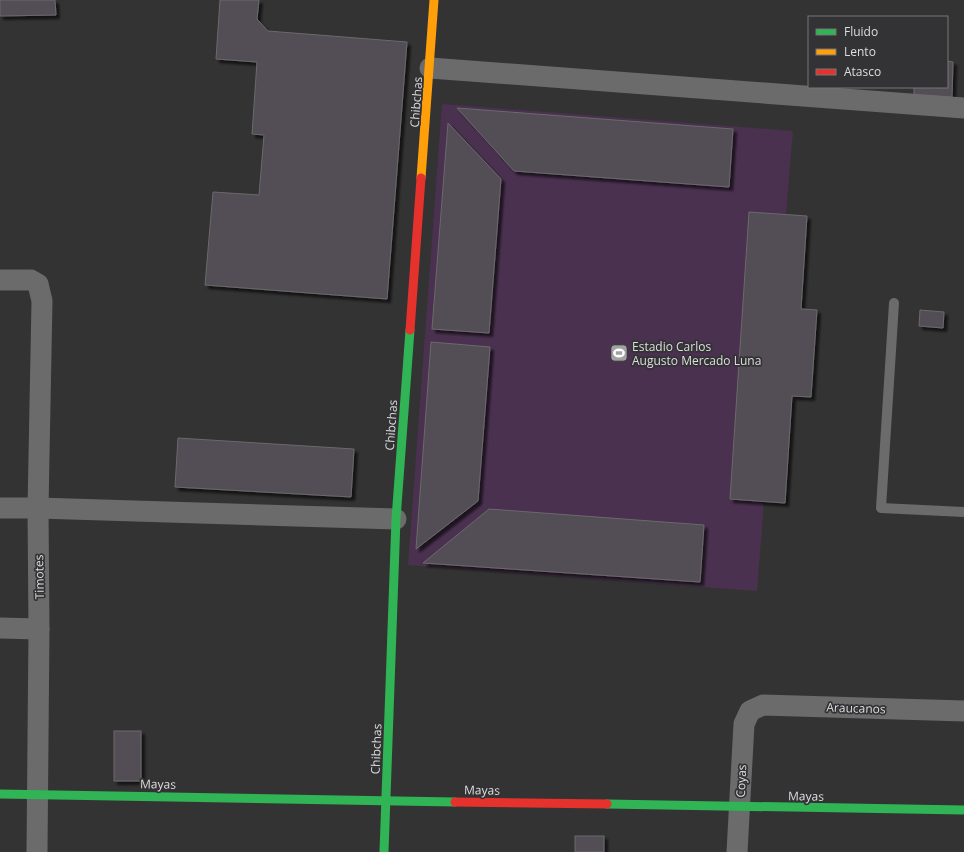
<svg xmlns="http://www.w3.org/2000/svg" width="964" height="852" viewBox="0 0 964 852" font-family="'Open Sans',sans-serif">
  <defs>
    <filter id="shadow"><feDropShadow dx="3.5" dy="3.5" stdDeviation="1" flood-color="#0009"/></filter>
  </defs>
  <rect width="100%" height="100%" fill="#333"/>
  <path fill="#4a3150" d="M442,104L793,131L786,214L807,216C801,311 791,407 785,503L764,501L757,591L408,565Z"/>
  <g fill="#534d54" stroke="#6b6a6b" filter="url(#shadow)">
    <polygon points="0,0 55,0 56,15 0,16"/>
    <polygon points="220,0 259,0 257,19 268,31 407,42 387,299 205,285 213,192 259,195 264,135 252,134 257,62 216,59"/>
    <polygon points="947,61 953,62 952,97 914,95 914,87 947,87"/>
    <polygon points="457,108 733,129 729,187 514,171"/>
    <polygon points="448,123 501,179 489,333 432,329"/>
    <polygon points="749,212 807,216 801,309 817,310 811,397 792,396 785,503 730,499"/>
    <polygon points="920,310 944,312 943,328 919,326"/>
    <polygon points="431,342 490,347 478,501 416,549"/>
    <polygon points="178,438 354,449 351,497 175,487"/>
    <polygon points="489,509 704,525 700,582 423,563"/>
    <rect x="114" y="731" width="27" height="50"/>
    <rect x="575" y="836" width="29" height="16"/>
  </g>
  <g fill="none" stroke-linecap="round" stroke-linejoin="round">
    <polyline stroke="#6a6b6a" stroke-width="10" points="894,303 881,508 964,512"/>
    <g stroke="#6a6b6a" stroke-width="21">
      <polyline points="430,68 964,108"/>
      <polyline points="0,280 31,280 38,284 42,301 38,508 39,629 37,852"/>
      <polyline points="0,508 38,508 396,519"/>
      <polyline points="0,628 39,629"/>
      <polyline points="737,852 744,724 750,711 763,705 964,711"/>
    </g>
    <g stroke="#30b455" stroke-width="9">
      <polyline points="0,794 455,802"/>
      <polyline points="607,804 964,810"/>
      <polyline points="384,852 396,519 410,330"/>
    </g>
    <polyline stroke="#ff9f0a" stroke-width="9" points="421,178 434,0"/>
    <g stroke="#e5322d" stroke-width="9">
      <polyline points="410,330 421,178"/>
      <polyline points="455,802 607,804"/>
    </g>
  </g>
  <defs>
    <symbol id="stadium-square" viewBox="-11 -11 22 22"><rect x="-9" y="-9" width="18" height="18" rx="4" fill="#a2a2a3" stroke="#333234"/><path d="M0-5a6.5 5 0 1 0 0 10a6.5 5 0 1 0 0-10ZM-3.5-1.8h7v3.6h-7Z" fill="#fff"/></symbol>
  </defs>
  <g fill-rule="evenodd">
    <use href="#stadium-square" x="609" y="343" width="20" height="20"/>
  </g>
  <g text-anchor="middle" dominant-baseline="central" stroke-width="3.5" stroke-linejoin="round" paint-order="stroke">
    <g font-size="12" fill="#dedddf" stroke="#333234">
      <text transform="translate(416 102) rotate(-86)">Chibchas</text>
      <text transform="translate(391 425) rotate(-86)">Chibchas</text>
      <text transform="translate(39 577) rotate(-91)">Timotes</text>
      <text transform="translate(856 708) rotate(2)">Araucanos</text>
      <text transform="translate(376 749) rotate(-88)">Chibchas</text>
      <text transform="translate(741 781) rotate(-87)">Coyas</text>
      <text transform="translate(158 784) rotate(1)">Mayas</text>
      <text transform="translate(482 790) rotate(1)">Mayas</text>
      <text transform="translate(806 796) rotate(1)">Mayas</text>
    </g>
    <g font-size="12" fill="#dedddf" stroke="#333234" text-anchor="start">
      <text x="632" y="346">Estadio Carlos<tspan x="632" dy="14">Augusto Mercado Luna</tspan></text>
    </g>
  </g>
  <rect x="808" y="16" width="140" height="72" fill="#333234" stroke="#777678"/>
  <rect x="816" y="29" width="20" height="6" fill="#30b455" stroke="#777678"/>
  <text x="844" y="36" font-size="12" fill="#dedddf">Fluido</text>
  <rect x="816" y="49" width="20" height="6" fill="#ff9f0a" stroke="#777678"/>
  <text x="844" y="56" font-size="12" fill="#dedddf">Lento</text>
  <rect x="816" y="69" width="20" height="6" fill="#e5322d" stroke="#777678"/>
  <text x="844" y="76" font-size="12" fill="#dedddf">Atasco</text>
</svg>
